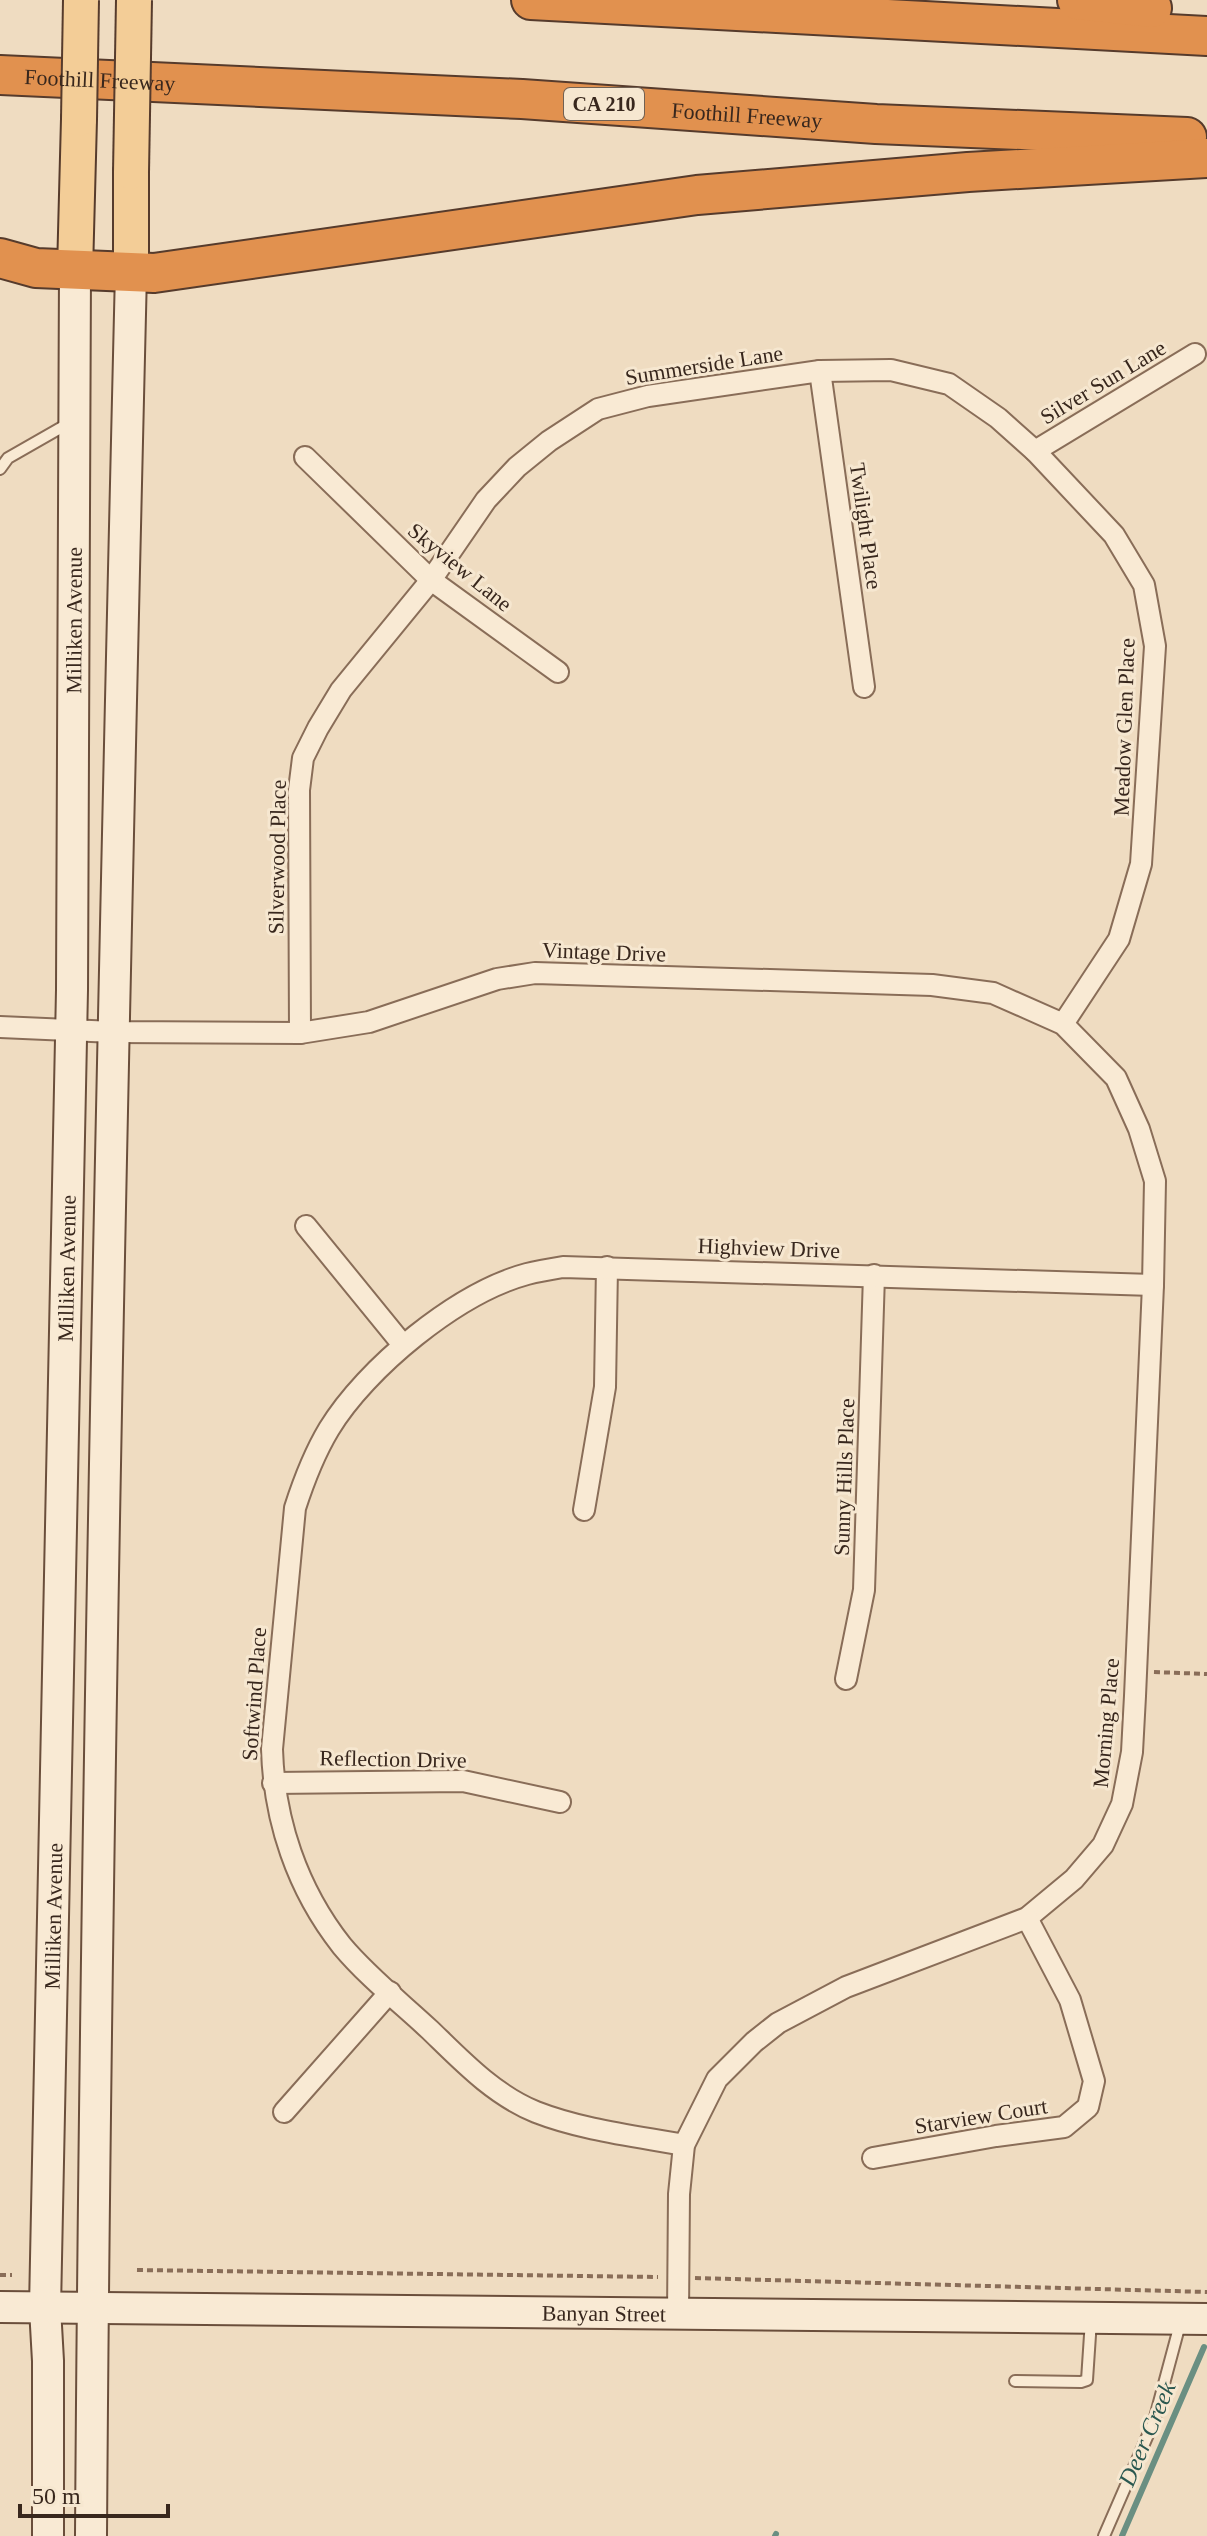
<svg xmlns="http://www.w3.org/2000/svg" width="1207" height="2536" viewBox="0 0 1207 2536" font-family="'Times New Roman',serif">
  <rect width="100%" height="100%" fill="#efdcc1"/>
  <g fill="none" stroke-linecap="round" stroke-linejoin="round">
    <g stroke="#6a8f82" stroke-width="6">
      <polyline points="775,2536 776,2534"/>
      <polyline points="1122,2536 1204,2347"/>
    </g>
    <defs>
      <g id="lane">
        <polyline points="0,469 8,458 71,422"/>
        <polyline points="1015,2381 1081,2382 1087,2380 1091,2320"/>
        <polyline points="1104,2536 1154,2421 1180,2324"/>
      </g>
      <g id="street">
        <polyline points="820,371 864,687"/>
        <polyline points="1035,451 1195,354"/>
        <polyline points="305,457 431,580 558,672"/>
        <polyline points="0,1027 114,1032 300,1033 369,1022 497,979 535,973 932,985 993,993 1063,1024 1116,1078 1139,1129 1155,1181 1153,1285 1135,1696 1132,1752 1122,1804 1103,1845 1074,1879 1027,1918 846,1987 778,2023 754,2042 717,2079 684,2145 679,2194 678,2315"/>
        <polyline points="300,1033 299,790 303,758 318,728 341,690 431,580 486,500 517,467 549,441 598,409 648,396 820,371 891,370 949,384 998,418 1035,451 1114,535 1144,585 1155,646 1141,864 1119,939 1063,1024"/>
        <polyline points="306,1226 403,1345"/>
        <polyline points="584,1510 605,1387 607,1267"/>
        <polyline points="846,1679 864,1590 874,1275"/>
        <polyline points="273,1783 463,1781 560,1802"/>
        <polyline points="284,2112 390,1992"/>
        <path d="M684,2145C635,2136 582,2130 536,2112C494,2095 462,2061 430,2030C401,2003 367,1976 342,1946C297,1889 274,1820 272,1749L295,1508C304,1480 314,1454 329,1429C366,1368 457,1293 527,1274C539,1271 551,1269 563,1267L1153,1285"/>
        <polyline points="873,2158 996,2136 1064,2127 1088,2107 1094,2081 1070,2000 1027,1918"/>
      </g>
      <g id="secondary">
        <path id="s1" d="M0,2307L1207,2319"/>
        <path id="s2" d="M48,2536V2361L45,2308L72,990L75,271"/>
        <path d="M91,2536C96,1781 113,1027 131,272"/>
      </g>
      <g id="primary">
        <polyline points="75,271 79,119"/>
        <polyline points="131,272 131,172"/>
      </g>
      <g id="highway">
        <polyline points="531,0 1207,36"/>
        <polyline points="1077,0 1152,8"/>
        <path id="s3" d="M0,75L522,99L876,124L1187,137"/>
        <polyline points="0,258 36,268 154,273 697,195 968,172 1207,158"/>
      </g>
    </defs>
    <use href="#lane" stroke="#896d58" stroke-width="14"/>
    <use href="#street" stroke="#896d58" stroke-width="24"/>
    <use href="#secondary" stroke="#6a4e3b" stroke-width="34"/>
    <use href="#primary" stroke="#563b2c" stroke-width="38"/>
    <use href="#highway" stroke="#563b2c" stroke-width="42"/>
    <g stroke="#896d58" stroke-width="4" stroke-dasharray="6 4" stroke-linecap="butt">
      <polyline points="1154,1672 1207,1674"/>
      <polyline points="137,2270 658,2277"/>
      <polyline points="0,2275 12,2275"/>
      <polyline points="695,2278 1207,2292"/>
    </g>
    <use href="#lane" stroke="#f9ead4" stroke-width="10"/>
    <use href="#street" stroke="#f9ead4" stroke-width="20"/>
    <use href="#secondary" stroke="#f9ead4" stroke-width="30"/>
    <use href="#primary" stroke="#f3cd97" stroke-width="34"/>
    <use href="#highway" stroke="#e1914f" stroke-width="38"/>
    <defs>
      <g id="primary-bridge">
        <polyline points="79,119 81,0"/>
        <polyline points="131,172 134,0"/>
      </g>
    </defs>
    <use href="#primary-bridge" stroke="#563b2c" stroke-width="38" stroke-linecap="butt"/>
    <use href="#primary-bridge" stroke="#f3cd97" stroke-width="34"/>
  </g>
  <g text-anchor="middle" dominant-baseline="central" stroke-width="6" stroke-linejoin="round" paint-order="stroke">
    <rect fill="#f6e7d0" stroke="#716153" stroke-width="2" x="564" y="88" width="80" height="32" rx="6"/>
    <g font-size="20" font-weight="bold" fill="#38271d">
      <text x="604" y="104">CA 210</text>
    </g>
    <g font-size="22" fill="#38271d" stroke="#f6e7d0">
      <text stroke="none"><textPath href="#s3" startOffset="100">Foothill Freeway</textPath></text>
      <text stroke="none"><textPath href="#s3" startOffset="748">Foothill Freeway</textPath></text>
      <text transform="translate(704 365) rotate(-9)">Summerside Lane</text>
      <text transform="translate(1103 382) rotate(-31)">Silver Sun Lane</text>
      <text transform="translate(866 526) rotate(82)">Twilight Place</text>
      <text transform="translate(460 567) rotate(39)">Skyview Lane</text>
      <text stroke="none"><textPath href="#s2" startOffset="1916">Milliken Avenue</textPath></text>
      <text transform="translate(1124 727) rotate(-88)">Meadow Glen Place</text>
      <text transform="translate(277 857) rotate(-89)">Silverwood Place</text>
      <text transform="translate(604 952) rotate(2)">Vintage Drive</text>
      <text transform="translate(769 1248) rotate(2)">Highview Drive</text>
      <text stroke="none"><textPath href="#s2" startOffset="1268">Milliken Avenue</textPath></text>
      <text transform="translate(844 1477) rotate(-88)">Sunny Hills Place</text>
      <text transform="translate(254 1694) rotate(-86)">Softwind Place</text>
      <text transform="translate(1106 1723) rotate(-85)">Morning Place</text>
      <text transform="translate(393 1759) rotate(1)">Reflection Drive</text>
      <text stroke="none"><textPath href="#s2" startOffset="620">Milliken Avenue</textPath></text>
      <text transform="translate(981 2116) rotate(-9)">Starview Court</text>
      <text stroke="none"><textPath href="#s1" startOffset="604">Banyan Street</textPath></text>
    </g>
    <g font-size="24" font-style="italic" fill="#2b5850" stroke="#f6e7d0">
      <text transform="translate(1147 2434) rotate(-67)">Deer Creek</text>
    </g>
  </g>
  <path d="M20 2504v12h148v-12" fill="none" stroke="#38271d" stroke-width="4"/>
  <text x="32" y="2504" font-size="24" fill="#38271d" stroke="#f6e7d0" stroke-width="6" paint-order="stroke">50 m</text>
</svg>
